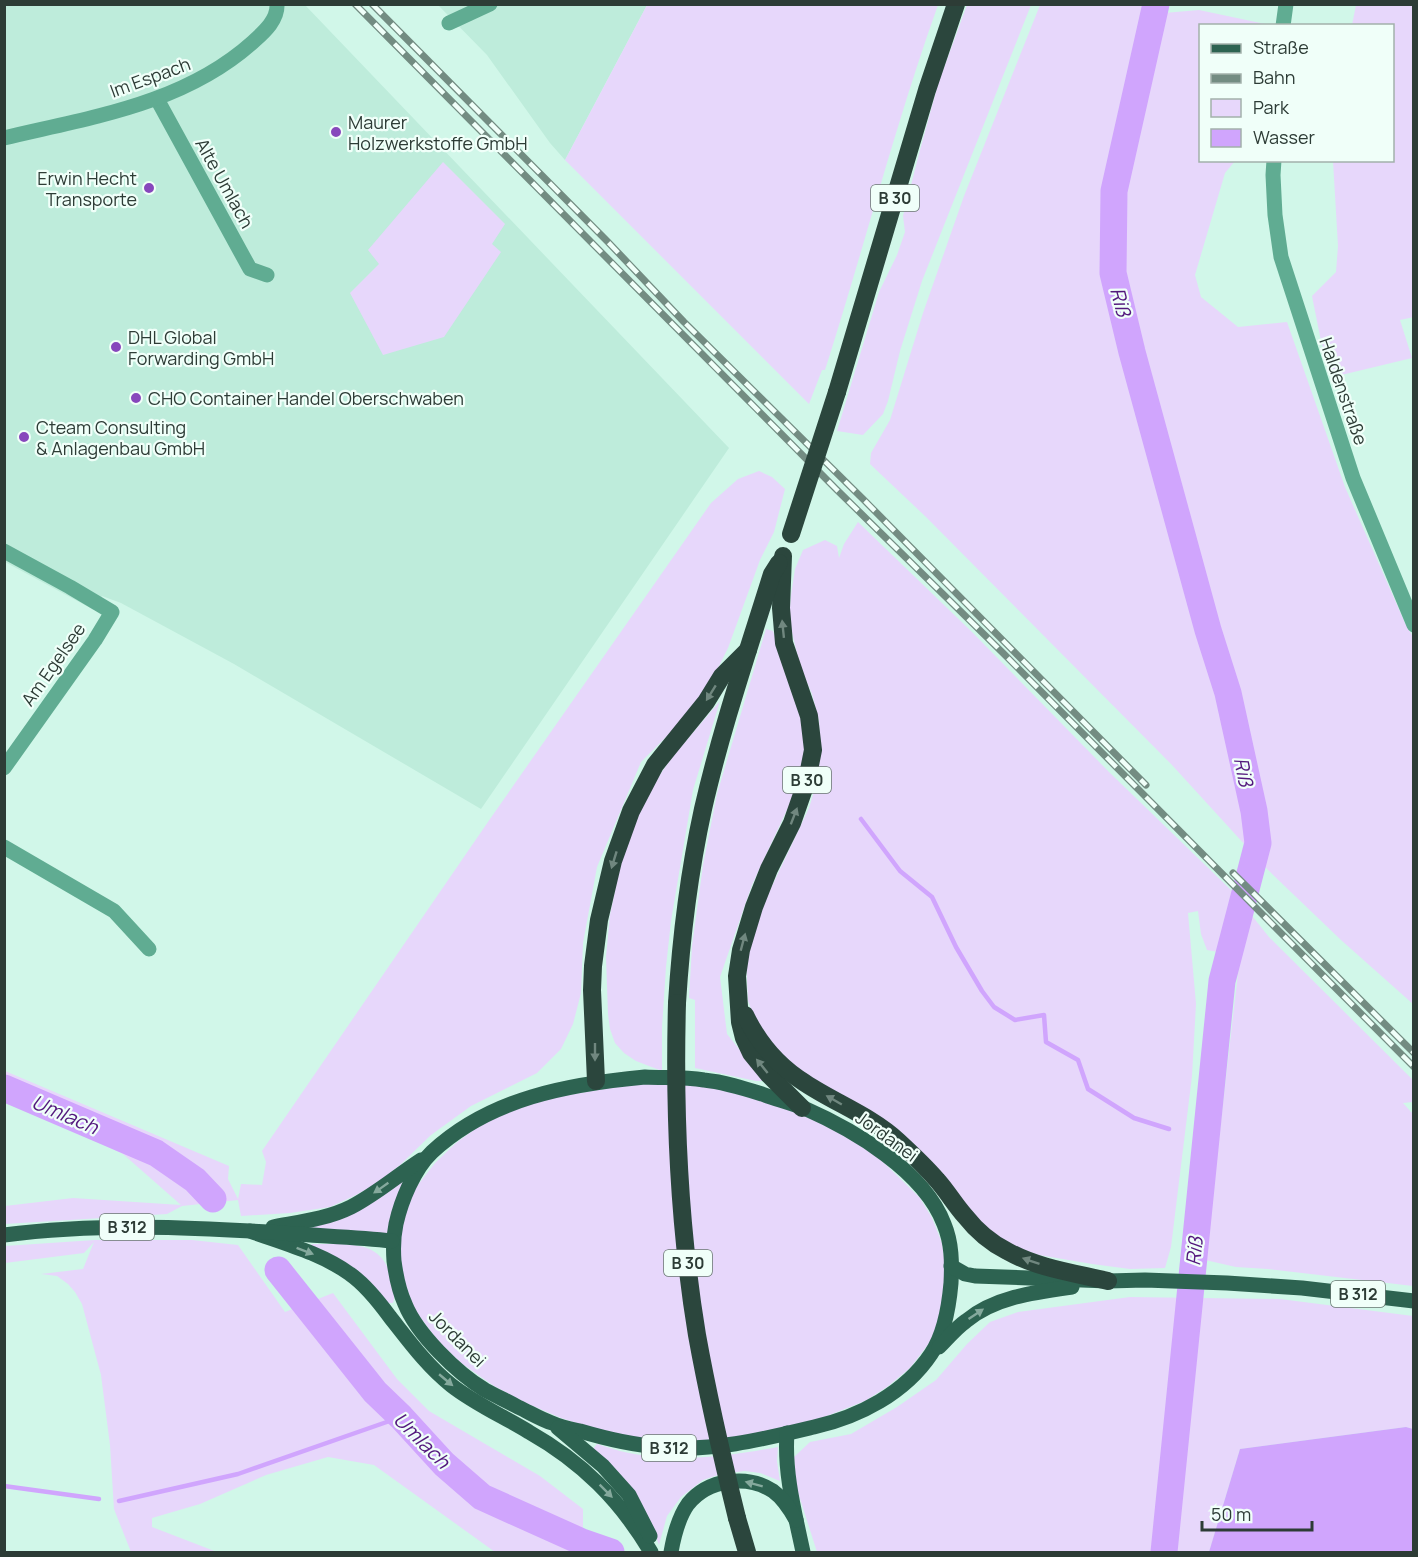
<svg xmlns="http://www.w3.org/2000/svg" width="1418" height="1557" viewBox="0 0 1418 1557" font-family="Manrope,sans-serif">
  <rect width="100%" height="100%" fill="#d1f7e9"/>
  <g fill="#beecdb">
    <polygon points="4,5 305,5 729,448 481,809 234,664 121,603 102,596 94,610 5,562"/>
    <polygon points="438,5 647,5 565,160 550,143 487,55"/>
  </g>
  <g fill="#e7d7fb">
    <path d="M647,5H938C895,125 864,248 825,370H822L809,404L565,160Z"/>
    <polygon points="967,5 1031,5 922,281 900,351 888,401 883,414 863,435 837,431 879,292 897,255 905,232 903,216 919,154 938,84"/>
    <polygon points="1040,5 1143,5 1141,15 1199,10 1270,25 1200,26 1200,160 1235,161 1225,173 1195,275 1201,297 1238,327 1287,322 1345,487 1405,623 1413,637 1413,1004 1341,940 1267,869 1172,765 926,517 870,464 871,453 890,420 923,313 964,196"/>
    <polygon points="1356,5 1413,5 1414,317 1400,320 1412,358 1333,377 1321,341 1312,296 1336,272 1338,246 1333,161 1392,160 1392,26 1352,25"/>
    <polygon points="443,162 505,224 492,244 501,252 444,337 383,355 350,293 379,264 368,250"/>
    <polygon points="759,471 772,477 785,489 774,532 760,560 728,648 710,684 679,724 641,762 597,867 583,943 581,993 573,1024 561,1049 537,1073 471,1106 431,1135 400,1165 378,1183 356,1195 330,1207 290,1213 241,1216 238,1200 182,1206 167,1214 5,1224 5,1206 73,1198 181,1205 123,1154 5,1098 5,1071 229,1166 228,1179 238,1199 241,1184 262,1185 266,1162 262,1151 490,819 711,503 738,479"/>
    <polygon points="858,522 973,633 1109,772 1232,891 1269,937 1413,1080 1413,1102 1403,1103 1413,1114 1413,1286 1268,1269 1236,1267 1205,1260 1240,956 1207,950 1201,934 1198,911 1188,913 1196,1004 1192,1076 1171,1247 1165,1268 1130,1269 1092,1264 1039,1255 1005,1243 986,1230 924,1158 789,1063 757,1024 748,1001 746,959 763,905 809,808 815,788 818,766 820,738 819,721 812,694 800,666 789,620 791,595 795,569 803,550 825,540 837,546 839,558 844,544"/>
    <polygon points="766,629 773,631 799,707 804,736 804,759 799,784 752,885 720,977 727,1034 743,1054 763,1081 756,1081 695,1068 695,1000 689,998 692,946 703,865 717,794"/>
    <polygon points="720,701 693,790 671,921 666,967 662,1027 662,1071 636,1061 624,1053 615,1043 610,1029 608,1014 606,957 610,915 623,852 645,796 673,756"/>
    <polygon points="644,1082 705,1085 796,1111 845,1136 878,1157 920,1198 932,1218 942,1243 946,1272 946,1287 933,1338 910,1368 887,1387 865,1401 819,1419 736,1439 697,1442 650,1440 604,1432 561,1418 526,1403 494,1386 461,1363 437,1340 415,1310 404,1281 399,1248 404,1219 414,1190 435,1163 456,1143 482,1124 534,1101"/>
    <polygon points="406,1178 389,1236 302,1228"/>
    <polygon points="95,1240 192,1240 238,1245 285,1312 333,1293 397,1379 429,1411 540,1476 583,1509 583,1552 495,1552 374,1465 328,1457 266,1475 200,1504 152,1518 152,1527 217,1552 131,1552 114,1509 110,1445 101,1375 82,1304 75,1292 68,1284 57,1276 41,1274 83,1269 94,1242 84,1253 5,1263 5,1246"/>
    <path d="M312,1244C346,1245 383,1238 391,1279C393,1287 396,1295 393,1303H387L311,1245Z"/>
    <polygon points="1130,1297 1280,1299 1413,1316 1413,1429 1406,1427 1240,1449 1209,1552 817,1552 796,1486 794,1457 810,1442 851,1434 897,1407 936,1380 967,1344 990,1322 1018,1312"/>
    <path d="M597,1444C608,1447 618,1451 629,1453C678,1463 729,1456 778,1447L777,1461L780,1481L760,1473L745,1471L721,1474L703,1480L681,1497L667,1516L659,1545C645,1506 627,1475 593,1449Z"/>
  </g>
  <polygon fill="#d0a5fd" points="1406,1427 1413,1429 1413,1552 1209,1552 1240,1449"/>
  <g fill="none" stroke-linecap="round" stroke-linejoin="round">
    <g stroke="#d0a5fd" stroke-width="4.5">
      <polyline points="861,819 900,871 932,897 956,947 982,991 994,1007 1015,1020 1044,1015 1046,1042 1078,1060 1088,1089 1134,1118 1169,1129"/>
      <polyline points="4,1486 99,1499"/>
      <polyline points="119,1501 238,1474 401,1417"/>
    </g>
    <g stroke="#d0a5fd" stroke-width="27">
      <polyline points="1156,4 1114,191 1113,273 1132,352 1208,630 1228,693 1254,811 1258,843 1222,981 1164,1552"/>
      <polyline points="4,1088 156,1153 195,1180 213,1199"/>
      <polyline points="278,1270 375,1392 401,1417 444,1464 482,1497 582,1542 611,1552"/>
    </g>
    <g stroke="#60ac92" stroke-width="15">
      <polyline points="449,23 490,4"/>
      <polyline points="1283,26 1286,4"/>
      <polyline points="157,99 250,269 267,275"/>
      <path d="M4,138C92,117 184,104 253,42C264,32 278,20 277,4"/>
      <polyline points="1274,160 1273,175 1275,215 1281,257 1353,478 1414,625"/>
      <polyline points="4,551 70,587 112,612 95,640 4,768"/>
      <polyline points="4,847 114,911 149,949"/>
    </g>
    <g stroke="#2d6351" stroke-width="15">
      <path d="M645,1077C665,1078 685,1077 704,1080C724,1082 743,1088 762,1094C776,1099 791,1103 804,1108C854,1130 924,1171 944,1224C952,1243 952,1263 951,1283C949,1306 944,1335 931,1354C905,1393 859,1417 814,1427C764,1439 712,1452 660,1447C633,1445 607,1439 580,1431C571,1429 561,1427 552,1423C540,1419 529,1412 518,1407C507,1401 496,1396 485,1390C457,1373 417,1334 405,1304C399,1291 396,1276 394,1261C393,1248 393,1238 396,1224C401,1201 414,1169 432,1152C490,1098 569,1084 645,1077Z"/>
      <path d="M273,1227C299,1222 327,1219 351,1207C376,1194 398,1175 421,1160"/>
      <path d="M250,1231C283,1243 321,1253 350,1274C366,1285 379,1302 390,1317C409,1341 427,1366 451,1385C475,1404 503,1416 529,1432C582,1462 620,1500 651,1552"/>
      <path d="M4,1235C96,1223 191,1227 283,1233C319,1236 356,1237 392,1241"/>
      <polyline points="951,1266 965,1274 975,1276 1108,1281 1145,1280 1227,1283 1302,1288 1414,1301"/>
      <path d="M939,1347C948,1338 956,1328 966,1321C995,1297 1036,1292 1072,1287"/>
      <polyline points="558,1428 603,1466 629,1495 650,1536"/>
      <path d="M787,1433C784,1473 795,1514 803,1552"/>
      <path d="M671,1552C674,1535 678,1518 688,1504C708,1479 747,1474 773,1491C784,1499 790,1509 796,1520"/>
    </g>
    <g stroke="#2b463d" stroke-width="18">
      <polyline points="837,392 927,90 956,4"/>
      <polyline points="783,556 781,608 784,643 809,716 813,750 807,780 792,823 769,869 754,907 741,950 737,976 740,1022 744,1038 751,1053 769,1075 802,1108"/>
      <path d="M677,1003C681,938 689,873 703,809C721,730 748,651 772,574L779,563"/>
      <path d="M745,1015C758,1042 779,1067 805,1083C835,1103 871,1116 898,1141C911,1153 925,1166 937,1180C947,1191 955,1205 965,1216C976,1230 991,1243 1007,1251C1037,1268 1074,1273 1108,1281"/>
      <polyline points="596,1081 592,990 593,966 599,920 613,861 631,811 655,765 706,702 722,676 748,650"/>
      <polyline points="737,1518 747,1552"/>
    </g>
    <defs>
      <g id="rail">
        <polyline points="355,4 836,489 1003,653 1414,1067"/>
        <polyline points="372,4 608,242 684,322 863,499 1146,785"/>
        <polyline points="1233,873 1414,1053"/>
      </g>
    </defs>
    <use href="#rail" stroke="#738c82" stroke-width="7"/>
    <use href="#rail" stroke="#f0fff9" stroke-width="4.5" stroke-dasharray="14" stroke-linecap="butt"/>
    <g stroke="#2b463d" stroke-width="18">
      <polyline points="791,534 837,392"/>
      <path d="M677,1003C674,1113 679,1226 697,1335C708,1396 722,1457 737,1518"/>
    </g>
  </g>
  <defs><path id="oneway-solid" d="M-6-.8H1V-3.2L6.5 0L1 3.2V.8H-6Z" transform="scale(1.5)"/></defs>
  <g fill="#70877f">
    <use href="#oneway-solid" transform="translate(783 629) rotate(-96)"/>
    <use href="#oneway-solid" transform="translate(711 693) rotate(122)"/>
    <use href="#oneway-solid" transform="translate(794 816) rotate(-69)"/>
    <use href="#oneway-solid" transform="translate(614 860) rotate(107)"/>
    <use href="#oneway-solid" transform="translate(743 942) rotate(-75)"/>
    <use href="#oneway-solid" transform="translate(595 1052) rotate(90)"/>
    <use href="#oneway-solid" transform="translate(762 1066) rotate(-129)"/>
    <use href="#oneway-solid" transform="translate(834 1100) rotate(-150)"/>
    <use href="#oneway-solid" transform="translate(1031 1261) rotate(-161)"/>
  </g>
  <g fill="#85a99d">
    <use href="#oneway-solid" transform="translate(381 1188) rotate(145)"/>
    <use href="#oneway-solid" transform="translate(305 1251) rotate(21)"/>
    <use href="#oneway-solid" transform="translate(976 1314) rotate(-34)"/>
    <use href="#oneway-solid" transform="translate(446 1380) rotate(40)"/>
    <use href="#oneway-solid" transform="translate(754 1484) rotate(-165)"/>
    <use href="#oneway-solid" transform="translate(606 1491) rotate(45)"/>
  </g>
  <g fill="#8747bc" stroke="#f0fff9" stroke-width="2">
    <circle cx="336" cy="132" r="6"/>
    <circle cx="149" cy="188" r="6"/>
    <circle cx="116" cy="347" r="6"/>
    <circle cx="136" cy="398" r="6"/>
    <circle cx="24" cy="437" r="6"/>
  </g>
  <g text-anchor="middle" dominant-baseline="central" stroke-width="4.5" stroke-linejoin="round" paint-order="stroke">
    <g fill="#f0fff9" stroke="#687670" stroke-width="1.5">
      <rect x="871" y="185" width="48" height="26" rx="4.5"/>
      <rect x="783" y="767" width="48" height="26" rx="4.5"/>
      <rect x="100" y="1214" width="54" height="26" rx="4.5"/>
      <rect x="664" y="1250" width="48" height="26" rx="4.5"/>
      <rect x="1331" y="1281" width="54" height="26" rx="4.5"/>
      <rect x="642" y="1435" width="54" height="26" rx="4.5"/>
    </g>
    <g font-size="16" font-weight="bold" fill="#2d3c36">
      <text x="895" y="198">B 30</text>
      <text x="807" y="780">B 30</text>
      <text x="127" y="1227">B 312</text>
      <text x="688" y="1263">B 30</text>
      <text x="1358" y="1294">B 312</text>
      <text x="669" y="1448">B 312</text>
    </g>
    <g font-size="18" fill="#2d3c36" stroke="#f0fff9">
      <text transform="translate(150 77) rotate(-20)">Im Espach</text>
      <text transform="translate(225 183) rotate(61)">Alte Umlach</text>
      <text transform="translate(1344 391) rotate(71)">Haldenstraße</text>
      <text transform="translate(53 664) rotate(-55)">Am Egelsee</text>
      <text transform="translate(887 1136) rotate(36)">Jordanei</text>
      <text transform="translate(458 1338) rotate(45)">Jordanei</text>
    </g>
    <g font-size="18" fill="#2d3c36" stroke="#f0fff9" text-anchor="start">
      <text x="348" y="122">Maurer<tspan x="348" dy="21">Holzwerkstoffe GmbH</tspan></text>
      <text x="137" y="178" text-anchor="end">Erwin Hecht<tspan x="137" dy="21">Transporte</tspan></text>
      <text x="128" y="337">DHL Global<tspan x="128" dy="21">Forwarding GmbH</tspan></text>
      <text x="148" y="398">CHO Container Handel Oberschwaben</text>
      <text x="36" y="427">Cteam Consulting<tspan x="36" dy="21">&amp; Anlagenbau GmbH</tspan></text>
    </g>
    <g font-size="20" font-style="italic" fill="#53187d" stroke="#f0fff9">
      <text transform="translate(1121 302) rotate(75)">Riß</text>
      <text transform="translate(1244 772) rotate(79)">Riß</text>
      <text transform="translate(65 1114) rotate(23)">Umlach</text>
      <text transform="translate(1194 1251) rotate(-84)">Riß</text>
      <text transform="translate(422 1440) rotate(45)">Umlach</text>
    </g>
  </g>
  <rect width="1418" height="1557" fill="none" stroke="#2d3c36" stroke-width="12"/>
  <rect x="1199" y="24" width="195" height="138" fill="#f0fff9" stroke="#a2b1ab" stroke-width="1.5"/>
  <rect x="1211" y="44" width="30" height="9" fill="#2d6351" stroke="#a2b1ab" stroke-width="1.5"/>
  <text x="1253" y="54" font-size="18" fill="#2d3c36">Straße</text>
  <rect x="1211" y="74" width="30" height="9" fill="#738c82" stroke="#a2b1ab" stroke-width="1.5"/>
  <text x="1253" y="84" font-size="18" fill="#2d3c36">Bahn</text>
  <rect x="1211" y="99" width="30" height="18" fill="#e7d7fb" stroke="#a2b1ab" stroke-width="1.5"/>
  <text x="1253" y="114" font-size="18" fill="#2d3c36">Park</text>
  <rect x="1211" y="129" width="30" height="18" fill="#d0a5fd" stroke="#a2b1ab" stroke-width="1.5"/>
  <text x="1253" y="144" font-size="18" fill="#2d3c36">Wasser</text>
  <path d="M1202 1521v9h110v-9" fill="none" stroke="#2d3c36" stroke-width="3"/>
  <text x="1211" y="1521" font-size="18" fill="#2d3c36" stroke="#f0fff9" stroke-width="4.5" paint-order="stroke">50 m</text>
</svg>
